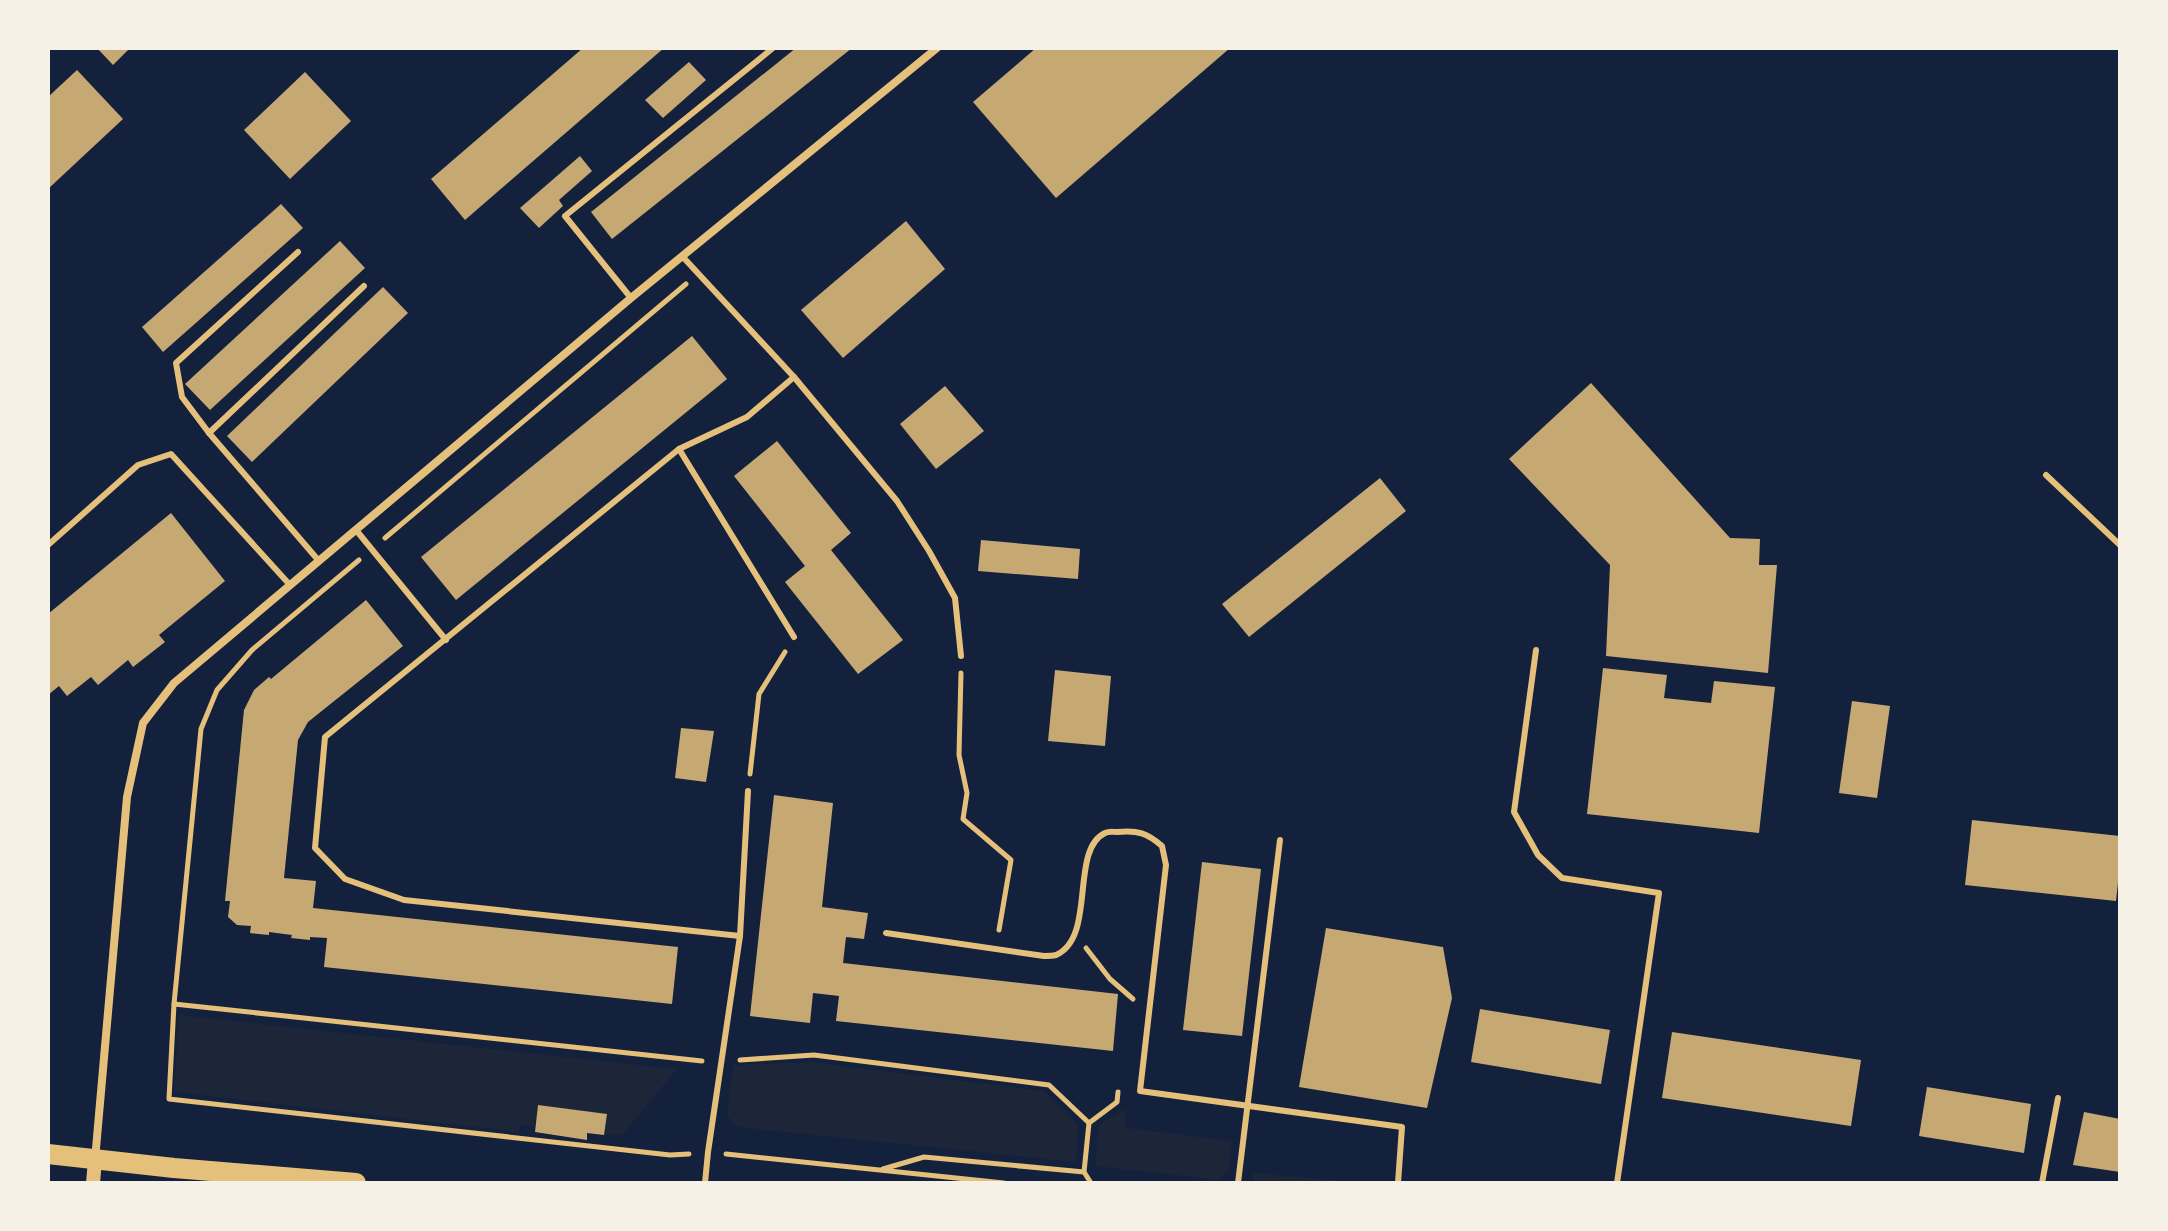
<svg xmlns="http://www.w3.org/2000/svg" width="2168" height="1231" viewBox="0 0 2168 1231" font-family="Ubuntu,sans-serif">
  <rect width="100%" height="100%" fill="#14213d"/>
  <g fill="#1d2539">
    <polygon points="179,1015 677,1069 623,1134 604,1135 607,1115 538,1106 535,1127 520,1125 519,1132 174,1092"/>
    <polygon points="812,1062 1044,1091 1078,1125 1076,1162 737,1127 727,1116 733,1065"/>
    <polygon points="1125,1109 1126,1128 1232,1141 1228,1171 1220,1180 1095,1166 1099,1125"/>
    <polygon points="1253,1173 1366,1183 1253,1183"/>
  </g>
  <g fill="#c6a872">
    <polygon points="97,48 130,48 113,65"/>
    <polygon points="583,48 664,48 465,220 431,179"/>
    <polygon points="796,48 852,48 612,239 591,212"/>
    <polygon points="1036,48 1230,48 1056,198 973,102"/>
    <polygon points="689,62 706,80 663,118 645,100"/>
    <polygon points="77,70 123,119 48,189 48,97"/>
    <polygon points="305,72 351,121 290,179 244,130"/>
    <polygon points="580,156 592,171 559,200 563,206 539,228 520,208"/>
    <polygon points="281,204 303,228 163,352 142,327"/>
    <polygon points="906,221 945,269 843,358 801,310"/>
    <polygon points="340,241 365,268 210,410 185,384"/>
    <polygon points="383,287 408,313 252,462 227,436"/>
    <polygon points="692,336 727,379 456,600 421,557"/>
    <polygon points="1591,383 1730,538 1760,539 1759,565 1777,565 1768,673 1606,656 1610,565 1509,459"/>
    <polygon points="945,386 984,431 936,469 900,424"/>
    <polygon points="777,441 851,533 831,550 903,640 858,674 785,582 805,566 734,476"/>
    <polygon points="1380,478 1406,511 1249,637 1222,604"/>
    <polygon points="171,513 225,581 159,635 165,642 133,667 128,660 98,685 91,677 67,696 59,686 48,695 48,614"/>
    <polygon points="981,540 1080,549 1078,579 978,571"/>
    <polygon points="366,600 403,646 308,722 298,740 284,878 316,881 313,908 678,947 672,1004 324,967 327,938 310,937 310,940 291,938 292,935 269,932 269,935 250,933 251,926 237,925 228,917 230,901 225,901 244,710 254,690 269,677 271,679"/>
    <polygon points="1603,668 1667,675 1664,698 1711,703 1714,681 1775,687 1759,833 1587,814"/>
    <polygon points="1055,670 1111,676 1105,746 1048,741"/>
    <polygon points="1852,701 1890,706 1877,798 1839,793"/>
    <polygon points="681,728 714,731 706,782 675,778"/>
    <polygon points="774,795 833,803 822,907 868,913 864,939 846,937 843,963 1118,994 1113,1051 836,1021 839,996 813,993 810,1023 750,1016"/>
    <polygon points="1972,820 2120,836 2120,864 2116,901 1965,885"/>
    <polygon points="1202,862 1261,869 1242,1036 1183,1030"/>
    <polygon points="1326,928 1443,947 1452,998 1427,1108 1299,1087"/>
    <polygon points="1480,1009 1610,1030 1601,1084 1471,1062"/>
    <polygon points="1672,1032 1861,1060 1851,1126 1662,1098"/>
    <polygon points="1927,1087 2031,1104 2024,1153 1919,1136"/>
    <polygon points="538,1105 607,1114 604,1135 587,1133 587,1140 535,1132"/>
    <polygon points="2084,1112 2120,1119 2120,1172 2073,1165"/>
  </g>
  <g fill="none" stroke-linecap="round" stroke-linejoin="round">
    <g stroke="#e5c07b" stroke-width="5">
      <polyline points="385,538 686,284"/>
      <polyline points="359,560 252,650 217,690 201,729 174,1004 169,1099 670,1155 689,1154"/>
      <polyline points="961,673 959,755 967,793 963,819 1011,860 999,930"/>
      <polyline points="750,774 759,694 785,652"/>
      <polyline points="1086,948 1110,979 1133,999"/>
      <polyline points="174,1004 702,1061"/>
      <polyline points="740,1060 814,1055 1049,1085 1089,1123"/>
      <polyline points="726,1154 1004,1183"/>
      <polyline points="883,1169 924,1157 1084,1172 1091,1183"/>
      <polyline points="1084,1172 1089,1123 1117,1102 1118,1092"/>
    </g>
    <g stroke="#e5c07b" stroke-width="6">
      <polyline points="298,252 176,363 182,397 209,433 319,561"/>
      <polyline points="682,256 794,377 897,501 929,551 955,598 961,656"/>
      <polyline points="631,298 565,216 773,48"/>
      <polyline points="209,433 364,286"/>
      <polyline points="679,449 794,637"/>
      <polyline points="2046,475 2120,545"/>
      <polyline points="356,530 446,640"/>
      <polyline points="48,545 138,465 171,454 290,585"/>
      <polyline points="1536,650 1514,812 1538,855 1562,878 1659,893 1617,1183"/>
      <path d="M886,933L1044,956C1048,956 1052,956 1056,955C1097,937 1069,850 1105,833C1109,831 1113,832 1117,832C1138,830 1147,833 1162,846L1166,865L1140,1091L1402,1127L1398,1183"/>
      <polyline points="740,936 404,900 345,879 315,848 325,737 679,449 747,417 794,377"/>
      <polyline points="705,1183 708,1152 740,936 748,791"/>
      <polyline points="1238,1183 1280,840"/>
      <polyline points="2042,1183 2058,1098"/>
    </g>
    <polyline stroke="#e5c07b" stroke-width="8" points="95,1160 127,797 143,723 174,683 631,298 937,48"/>
    <polyline stroke="#e5c07b" stroke-width="14" points="93,1183 95,1160"/>
    <polyline stroke="#e5c07b" stroke-width="20" points="48,1154 174,1168 356,1183"/>
  </g>
  <rect width="2168" height="1231" fill="none" stroke="#f6f1e7" stroke-width="100"/>
</svg>
